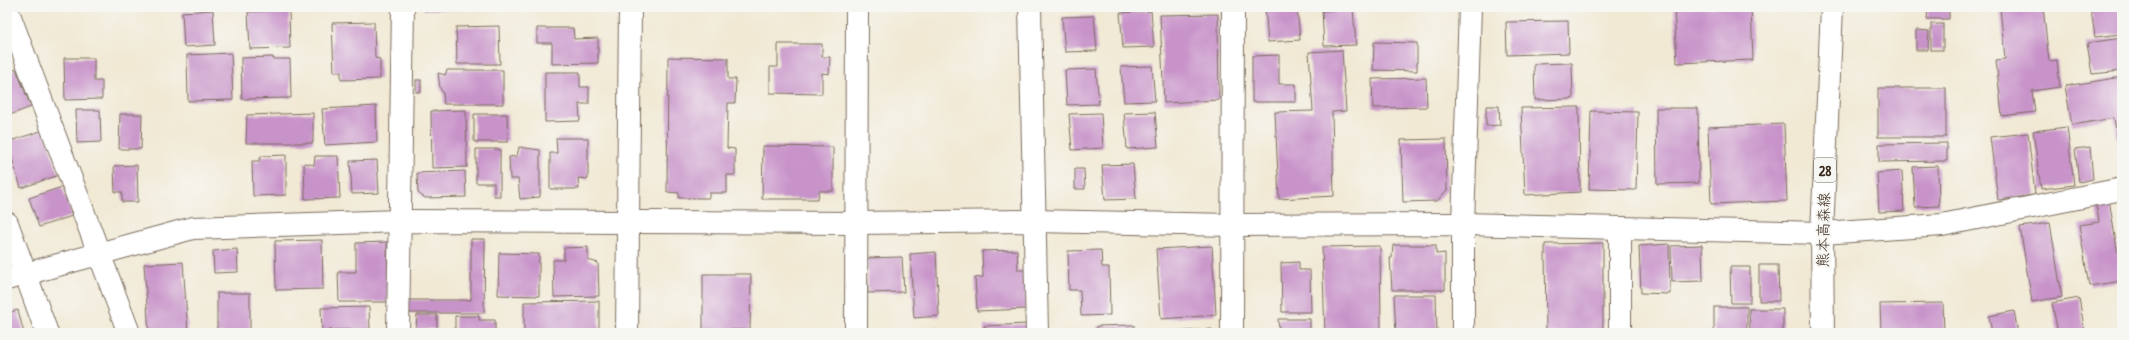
<svg xmlns="http://www.w3.org/2000/svg" width="2129" height="340" viewBox="0 0 2129 340" font-family="'Patrick Hand','Klee One',sans-serif">
  <rect width="100%" height="100%" fill="#f6f6f2"/>
  <filter id="ink" filterUnits="userSpaceOnUse"><feTurbulence type="fractalNoise" baseFrequency=".025" numOctaves="2"/><feDisplacementMap in="SourceGraphic" scale="8" xChannelSelector="R" yChannelSelector="G"/><feConvolveMatrix kernelMatrix="1 2 1 2 8 2 1 2 1" color-interpolation-filters="sRGB"/></filter>
  <filter id="wash" filterUnits="userSpaceOnUse"><feTurbulence type="fractalNoise" baseFrequency=".012" numOctaves="4" result="noise"/><feDisplacementMap in="SourceGraphic" scale="16" xChannelSelector="R" yChannelSelector="G"/><feGaussianBlur stdDeviation="0.9" result="paint"/><feColorMatrix in="noise" values="0 0 0 0 0 0 0 0 0 0 0 0 0 0 0 0 0 1.4 0 .05"/><feComposite in="paint" operator="in"/></filter>
  <g filter="url(#wash)">
    <rect width="100%" height="100%" fill="#f1e9d4"/>
    <g id="blocks">
      <g fill="#c893c9">
        <rect x="424" y="7" width="41" height="3"/>
        <rect x="474" y="7" width="43" height="3"/>
        <polygon points="1071,7 1108,7 1108,8 1072,10"/>
        <polygon points="1141,7 1158,7 1158,8 1141,9"/>
        <polygon points="1265,7 1297,7 1300,40 1268,42"/>
        <polygon points="1674,7 1751,7 1753,60 1677,63"/>
        <polygon points="2000,7 2043,7 2049,61 2057,60 2060,87 2032,91 2035,112 2002,116 1996,60 2005,59"/>
        <polygon points="2106,7 2122,7 2122,34 2095,37 2091,10"/>
        <polygon points="1353,9 1356,45 1324,46 1322,11"/>
        <polygon points="1928,9 1949,9 1949,19 1927,19"/>
        <polygon points="213,10 215,45 184,47 182,12"/>
        <polygon points="289,10 290,48 250,49 248,12"/>
        <polygon points="1151,11 1154,47 1123,48 1120,13"/>
        <polygon points="1218,14 1219,100 1164,103 1160,15"/>
        <polygon points="1094,16 1097,51 1065,52 1062,17"/>
        <polygon points="1568,21 1569,53 1507,55 1506,22"/>
        <polygon points="374,22 375,58 380,59 380,79 341,80 341,72 334,72 332,23"/>
        <rect x="1931" y="24" width="12" height="26"/>
        <polygon points="499,26 500,64 457,64 456,27"/>
        <polygon points="537,28 573,28 574,39 598,38 598,63 552,64 552,43 537,43"/>
        <polygon points="1916,30 1929,31 1928,50 1916,50"/>
        <polygon points="2122,38 2122,71 2092,74 2087,43"/>
        <polygon points="1374,42 1417,43 1417,71 1373,70"/>
        <polygon points="778,44 822,44 822,57 830,57 829,74 822,73 822,94 770,93 770,67 778,67"/>
        <polygon points="1342,50 1346,111 1332,112 1334,196 1279,199 1275,112 1313,111 1309,52"/>
        <polygon points="231,53 233,100 188,101 187,55"/>
        <polygon points="1279,55 1279,84 1296,84 1296,102 1252,102 1252,56"/>
        <polygon points="273,57 273,59 290,59 291,98 242,99 241,58"/>
        <polygon points="668,57 728,58 728,79 736,79 735,103 728,103 727,148 735,149 735,175 727,175 727,193 709,193 709,198 679,198 679,193 667,192"/>
        <polygon points="64,58 94,58 94,81 102,81 102,99 65,100"/>
        <polygon points="1572,63 1573,99 1535,100 1534,64"/>
        <polygon points="1152,66 1155,101 1124,102 1121,67"/>
        <polygon points="16,69 31,107 7,116 7,72"/>
        <polygon points="1096,69 1099,104 1067,105 1065,70"/>
        <polygon points="447,70 503,70 503,104 444,104 443,93 440,88 438,73 445,75"/>
        <polygon points="545,72 580,72 580,87 589,87 589,104 579,104 580,121 545,122"/>
        <polygon points="2122,77 2122,163 2121,163 2114,118 2072,125 2065,86"/>
        <polygon points="1426,78 1427,107 1373,108 1372,79"/>
        <rect x="416" y="80" width="5" height="12"/>
        <rect x="1878" y="88" width="68" height="49"/>
        <polygon points="376,106 377,142 325,145 322,109"/>
        <polygon points="1486,106 1499,106 1500,125 1486,126"/>
        <polygon points="1579,107 1580,192 1525,195 1521,108"/>
        <polygon points="1656,108 1698,108 1699,183 1657,184"/>
        <polygon points="76,110 100,110 101,142 77,143"/>
        <polygon points="466,110 467,167 432,168 431,111"/>
        <polygon points="1591,111 1638,112 1636,190 1589,189"/>
        <polygon points="1155,112 1158,147 1127,149 1124,113"/>
        <polygon points="313,113 313,143 246,143 247,115"/>
        <polygon points="1101,113 1103,148 1072,150 1069,114"/>
        <polygon points="120,114 142,114 141,149 119,149"/>
        <polygon points="474,114 507,114 508,142 474,142"/>
        <polygon points="1784,124 1787,201 1711,204 1708,127"/>
        <polygon points="2067,127 2074,185 2041,189 2033,131"/>
        <polygon points="44,130 59,175 21,188 7,142"/>
        <polygon points="2028,133 2035,195 1998,200 1990,137"/>
        <polygon points="556,138 588,138 588,179 578,178 579,189 550,189 550,153 557,153"/>
        <polygon points="1446,139 1447,190 1437,201 1403,202 1401,140"/>
        <polygon points="1947,143 1947,161 1879,162 1879,144"/>
        <polygon points="763,146 833,147 833,191 819,191 818,199 762,199"/>
        <polygon points="519,147 540,150 540,197 520,199 518,179 510,179 509,157 517,156"/>
        <polygon points="2090,147 2093,179 2079,182 2075,149"/>
        <polygon points="476,149 500,149 500,196 494,196 494,183 476,183"/>
        <polygon points="286,155 286,195 253,196 252,161 259,161 261,156"/>
        <polygon points="315,156 338,156 340,198 305,199 304,163 314,165"/>
        <polygon points="377,160 379,193 352,194 350,161"/>
        <polygon points="1133,164 1136,199 1105,200 1102,165"/>
        <polygon points="137,165 138,202 122,202 122,192 115,192 114,166"/>
        <polygon points="1938,166 1939,206 1915,207 1913,167"/>
        <polygon points="1075,169 1084,169 1085,189 1075,189"/>
        <polygon points="465,171 466,197 425,198 418,193 417,173"/>
        <polygon points="1902,171 1904,211 1879,212 1877,173"/>
        <polygon points="62,187 72,216 39,227 29,198"/>
        <polygon points="2109,199 2122,281 2089,286 2079,225 2099,222 2096,202"/>
        <polygon points="2050,223 2062,297 2032,302 2020,227"/>
        <polygon points="471,239 485,239 484,313 408,313 408,300 471,300"/>
        <polygon points="322,240 323,289 276,290 275,241"/>
        <polygon points="387,242 388,302 339,302 338,272 356,272 356,243"/>
        <polygon points="1603,243 1603,333 1546,333 1545,244"/>
        <polygon points="1669,244 1670,294 1641,293 1639,246"/>
        <polygon points="1393,245 1436,245 1436,254 1445,253 1445,290 1392,290 1390,258 1392,258"/>
        <polygon points="1702,245 1703,281 1672,282 1671,246"/>
        <polygon points="1212,246 1216,315 1161,319 1156,249"/>
        <polygon points="1380,246 1381,331 1325,333 1322,247"/>
        <polygon points="588,247 588,260 598,263 599,296 554,297 553,260 564,260 564,248"/>
        <polygon points="237,249 238,272 214,273 213,251"/>
        <polygon points="1017,250 1018,270 1025,270 1026,309 977,311 975,278 983,277 982,251"/>
        <polygon points="1101,250 1102,267 1109,267 1110,315 1081,316 1080,290 1069,290 1068,251"/>
        <polygon points="936,252 939,316 914,318 910,254"/>
        <polygon points="499,253 539,254 539,296 498,295"/>
        <polygon points="902,257 904,292 868,293 867,258"/>
        <polygon points="183,262 188,333 149,333 144,264"/>
        <polygon points="1299,262 1299,270 1310,270 1311,312 1282,312 1281,263"/>
        <polygon points="1759,265 1778,265 1779,301 1759,301"/>
        <polygon points="1730,267 1750,267 1750,303 1731,303"/>
        <polygon points="703,274 751,274 750,330 703,329"/>
        <rect x="217" y="293" width="33" height="40"/>
        <polygon points="1394,295 1436,295 1437,333 1396,333"/>
        <polygon points="2079,298 2085,333 2058,333 2052,303"/>
        <polygon points="599,301 599,333 524,333 524,302"/>
        <polygon points="1943,303 1944,333 1881,333 1880,304"/>
        <polygon points="369,307 370,329 322,330 321,308"/>
        <rect x="1714" y="307" width="33" height="26"/>
        <polygon points="1749,309 1783,309 1783,333 1750,333"/>
        <polygon points="18,310 24,333 7,333 7,313"/>
        <polygon points="2014,311 2018,333 1992,333 1989,316"/>
        <polygon points="417,315 437,315 437,329 416,329"/>
        <polygon points="455,316 479,316 479,320 495,320 495,333 455,333"/>
        <polygon points="1278,319 1310,319 1310,333 1275,333 1275,331 1279,329"/>
        <polygon points="1027,324 1027,333 984,333 984,326"/>
        <polygon points="1134,325 1134,333 1097,333 1097,326"/>
        <polygon points="1212,329 1212,333 1173,333 1173,332"/>
        <polygon points="937,330 937,333 899,333 899,331"/>
      </g>
    </g>
  </g>
  <g filter="url(#ink)">
    <use href="#blocks" fill-opacity="0" stroke="#7b6d5e" stroke-width="1"/>
    <g fill="none" stroke-linecap="round" stroke-linejoin="round">
      <defs>
        <g id="minor">
          <polyline points="1030,7 1037,333"/>
          <polyline points="7,9 129,333"/>
          <polyline points="7,223 47,333"/>
          <polyline points="7,279 193,228 400,221 857,223 1034,221 1232,225 1463,224 1822,233 1942,225 2122,189"/>
          <polyline points="398,333 403,7"/>
          <polyline points="856,333 857,7"/>
          <polyline points="1232,333 1233,7"/>
          <polyline points="1463,333 1463,224 1470,7"/>
          <polyline points="1620,333 1620,228"/>
        </g>
        <polyline id="tertiary" points="627,333 630,7"/>
        <polyline id="primary" points="1823,333 1822,233 1832,7"/>
      </defs>
      <use href="#minor" stroke="#7b6d5e" stroke-width="24"/>
      <use href="#tertiary" stroke="#7b6d5e" stroke-width="24"/>
      <use href="#primary" stroke="#7b6d5e" stroke-width="24"/>
      <use href="#minor" stroke="#fff" stroke-width="22"/>
      <use href="#tertiary" stroke="#fff" stroke-width="22"/>
      <use href="#primary" stroke="#fff" stroke-width="22"/>
    </g>
  </g>
  <g text-anchor="middle" dominant-baseline="central" stroke-width="4" stroke-linejoin="round" paint-order="stroke">
    <rect fill="#f6f6f2" stroke="#73675e" stroke-width="1" x="1814" y="158" width="22" height="24" rx="3"/>
    <g font-size="14" font-weight="bold" fill="#3b2a1e">
      <text x="1825" y="170">28</text>
    </g>
    <g font-size="15" fill="#3b2a1e" stroke="#f6f6f2">
      <text transform="translate(1823 230) rotate(-89)">熊本高森線</text>
    </g>
  </g>
  <rect width="2129" height="340" fill="none" stroke="#f6f6f2" stroke-width="24"/>
</svg>
